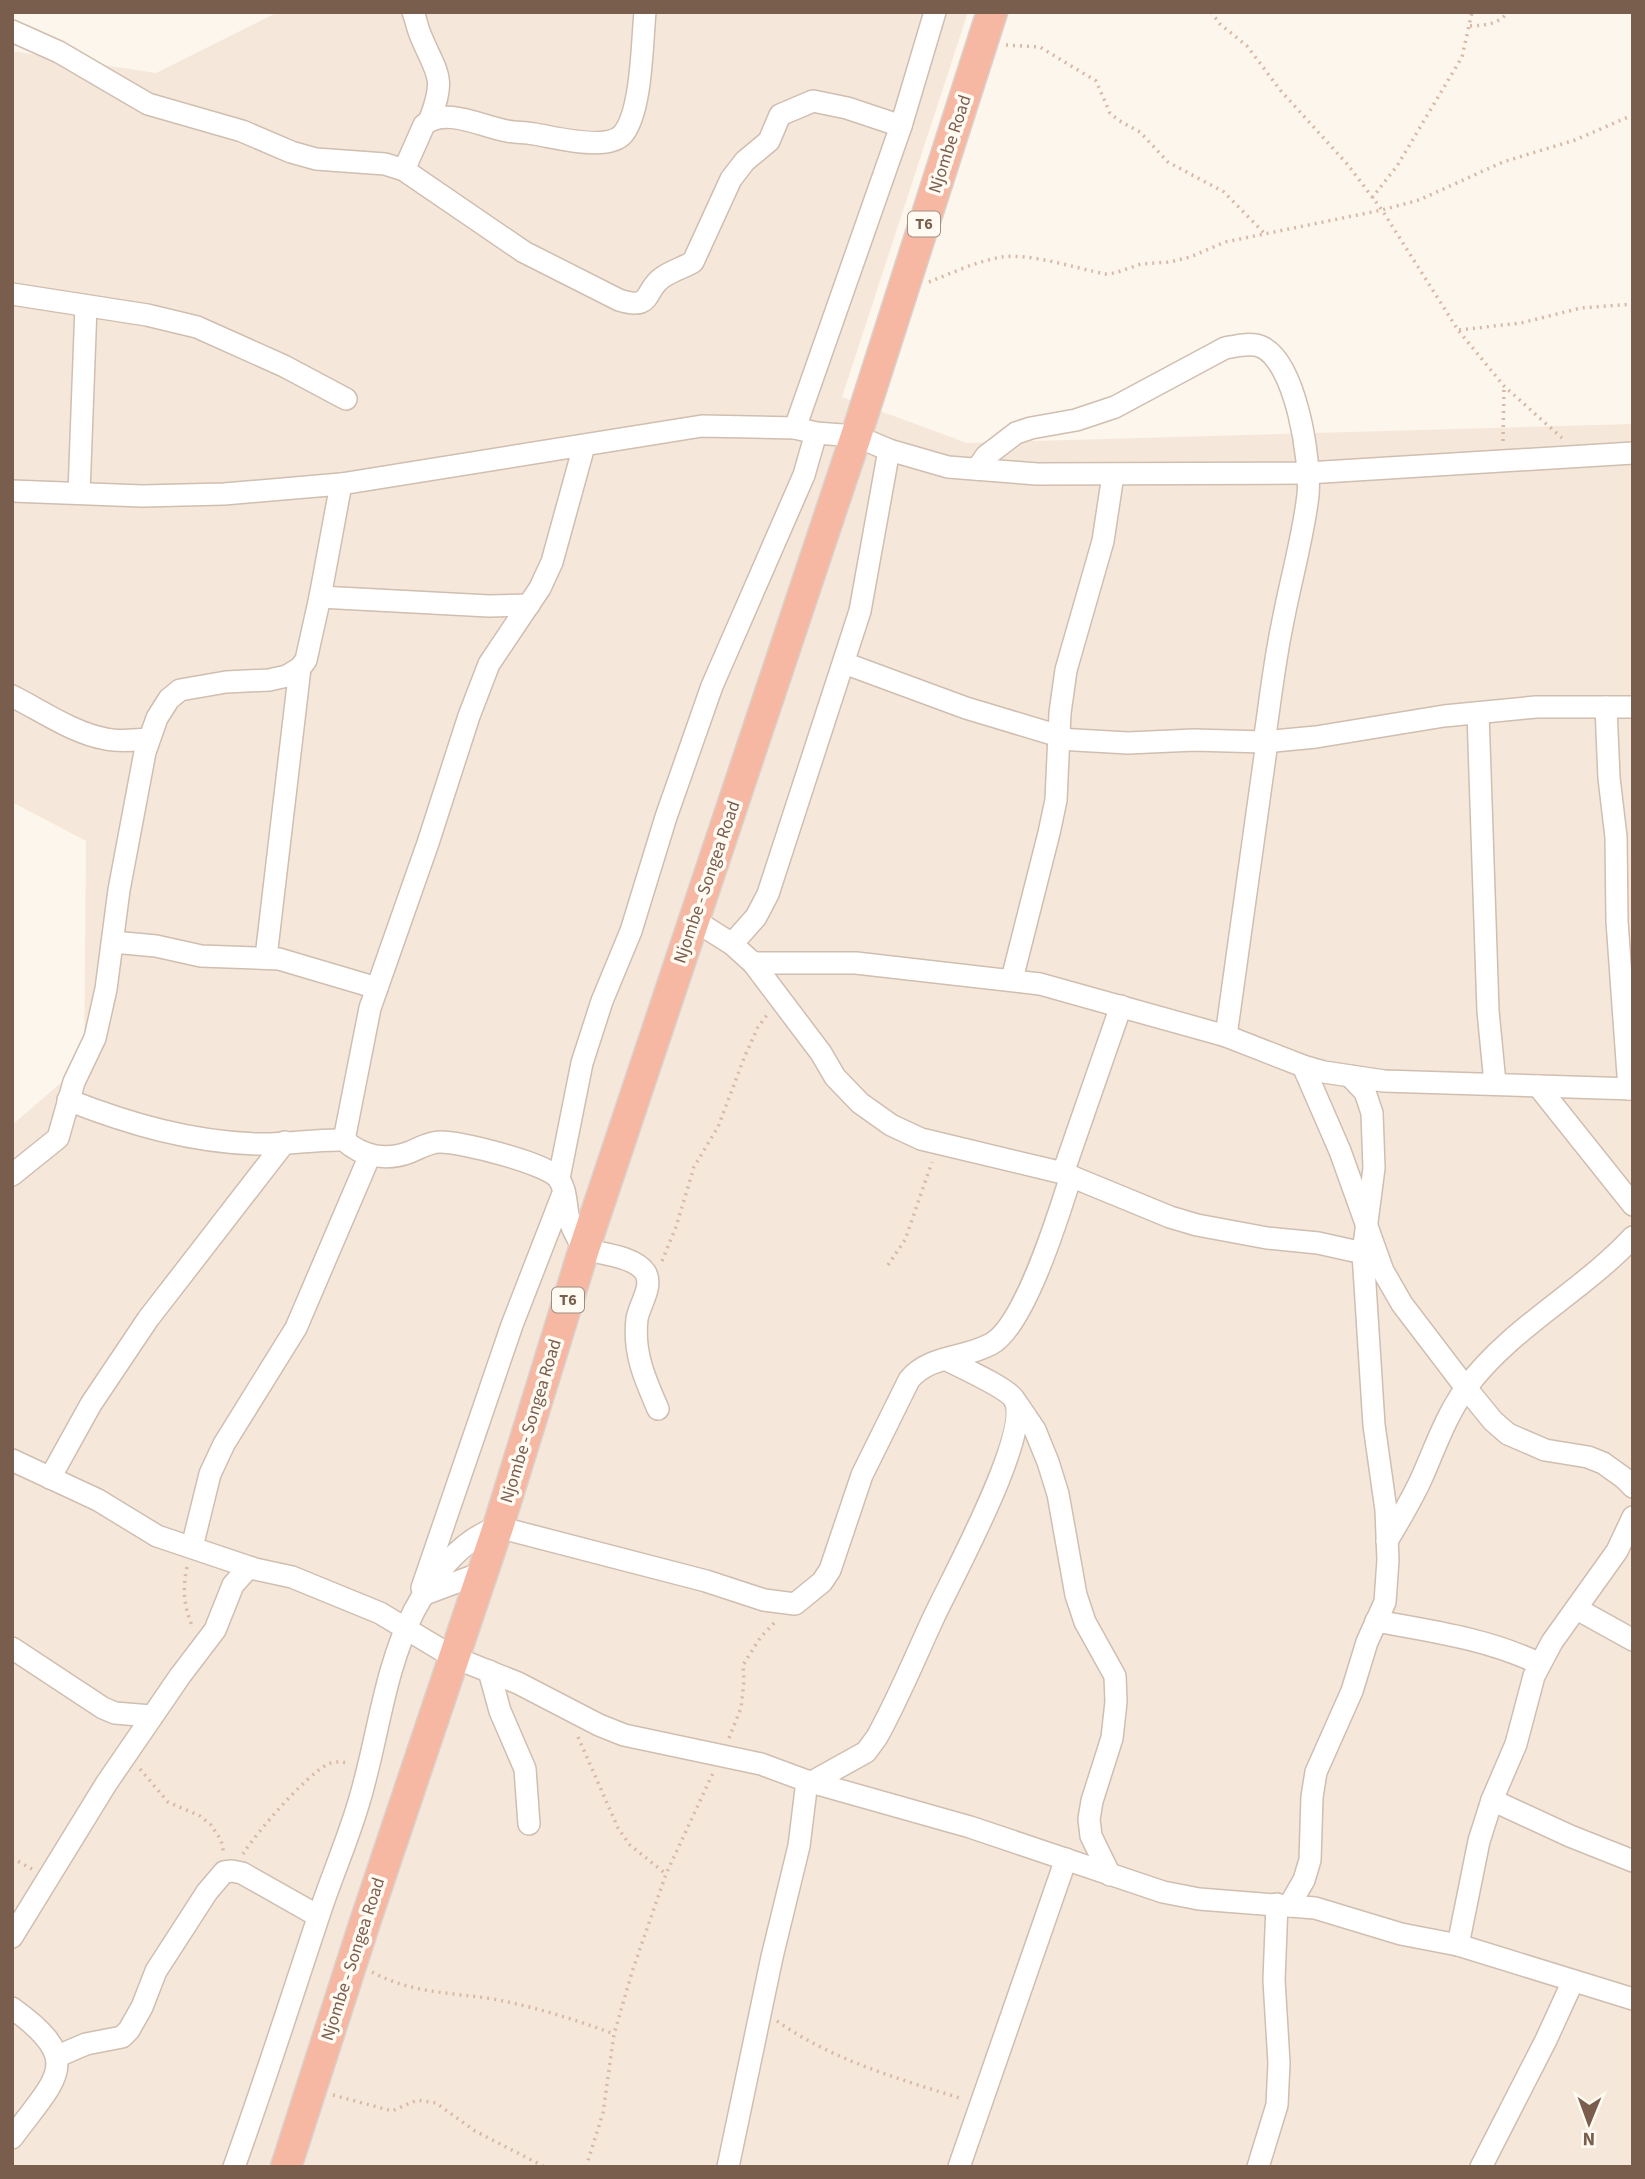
<svg xmlns="http://www.w3.org/2000/svg" width="1645" height="2179" viewBox="0 0 1645 2179" font-family="'Source Sans 3',sans-serif">
  <rect width="100%" height="100%" fill="#fdf6ec"/>
  <polygon fill="#f5e8da" points="278,12 968,12 842,397 967,443 1633,424 1633,2167 12,2167 12,1125 84,1063 86,841 12,802 12,51 156,73"/>
  <g fill="none" stroke-linecap="round" stroke-linejoin="round">
    <defs>
      <g id="minor">
        <path d="M413,12C416,19 417,27 420,34C436,74 447,75 430,119"/>
        <path d="M12,31L59,52L148,104L242,131L291,152L316,159L385,164L404,170L524,252L619,300C654,311 643,290 663,277C672,271 684,267 693,262L731,179L745,161L769,141L780,115L813,101L847,108L901,126"/>
        <path d="M404,170L424,125C444,106 483,127 507,131C516,133 525,132 534,134C554,137 608,152 623,134C642,111 642,42 645,12"/>
        <polyline points="12,294 147,315 197,327 284,366 346,399"/>
        <polyline points="795,428 901,126 935,12"/>
        <path d="M977,469L986,456L1016,433L1031,428L1076,420L1115,407L1225,348C1236,346 1251,342 1262,347C1296,363 1311,460 1308,495C1303,539 1290,582 1282,626C1274,664 1270,703 1264,742"/>
        <polyline points="12,491 142,496 224,494 341,484 702,426 795,428 816,433 856,436 889,450 948,467 1037,474 1307,473 1633,453"/>
        <polyline points="79,493 86,306"/>
        <polyline points="320,597 489,606 529,605"/>
        <polyline points="844,663 966,708 1059,736"/>
        <path d="M12,696C42,711 73,733 106,739C121,742 135,740 149,739"/>
        <polyline points="1606,707 1609,778 1616,837 1617,921 1629,1089"/>
        <polyline points="1478,713 1488,1011 1495,1083"/>
        <polyline points="1058,739 1128,743 1194,740 1264,742 1316,737 1444,716 1536,707 1633,707"/>
        <polyline points="694,920 732,944 753,963 821,1053 835,1077 860,1103 891,1125 921,1139 1063,1173 1170,1217 1197,1225 1267,1238 1318,1243 1363,1253"/>
        <polyline points="113,942 156,946 201,956 279,959 377,988"/>
        <polyline points="732,944 756,917 768,894 860,611 889,450"/>
        <polyline points="266,957 300,668"/>
        <polyline points="753,963 856,963 1040,984 1226,1036 1303,1066 1324,1072 1384,1081 1633,1089"/>
        <polyline points="1012,979 1049,833 1056,800 1060,713 1066,670 1103,541 1113,475"/>
        <polyline points="1226,1036 1267,742"/>
        <polyline points="1303,1066 1340,1151 1383,1271 1402,1304 1466,1388 1493,1421 1508,1434 1545,1450 1588,1457 1603,1463 1624,1478 1633,1487"/>
        <polyline points="1538,1086 1633,1205"/>
        <path d="M68,1100C129,1124 191,1142 257,1144C286,1145 315,1139 344,1140C362,1157 387,1161 410,1152C420,1148 429,1142 440,1142C461,1142 546,1163 558,1178C566,1188 566,1204 568,1215C571,1228 577,1238 584,1249C601,1254 634,1256 645,1272C654,1286 639,1305 637,1319C633,1353 645,1379 658,1409"/>
        <polyline points="344,1140 370,1008 428,843 469,716 489,664 540,588 552,562 584,446"/>
        <polyline points="1063,1173 1121,1006"/>
        <polyline points="12,1175 58,1138 74,1082 95,1038 106,989 119,890 145,752 157,718 169,699 180,690 226,682 269,680 287,676 300,668 306,660 320,597 341,484"/>
        <polyline points="559,1178 582,1063 602,1001 631,931 666,817 712,686 804,475 816,433"/>
        <polyline points="1016,1402 1035,1430 1048,1462 1058,1494 1076,1595 1085,1622 1115,1676 1116,1702 1112,1738 1092,1801 1089,1819 1091,1836 1110,1875"/>
        <polyline points="12,1460 98,1500 157,1536 255,1569 292,1577 380,1613 453,1657 518,1683 599,1725 624,1735 761,1764 807,1781 970,1827 1163,1892 1199,1899 1315,1908 1401,1934 1458,1945 1633,1999"/>
        <polyline points="50,1478 91,1404 148,1319 285,1142"/>
        <path d="M1387,1541C1400,1519 1413,1498 1423,1475C1436,1445 1447,1414 1466,1388C1511,1327 1582,1292 1633,1237"/>
        <polyline points="192,1547 210,1474 224,1444 296,1328 370,1155"/>
        <polyline points="422,1588 512,1325 564,1191"/>
        <polyline points="425,1594 481,1573"/>
        <polyline points="1577,1609 1633,1640"/>
        <path d="M1376,1621C1431,1631 1489,1639 1540,1664"/>
        <polyline points="12,1648 103,1708 115,1713 151,1716"/>
        <polyline points="489,1671 500,1711 525,1769 529,1824"/>
        <path d="M812,1782L866,1752L877,1737C898,1699 914,1660 932,1621C948,1585 1034,1431 1014,1399C1006,1387 960,1367 945,1359"/>
        <polyline points="1492,1800 1570,1836 1633,1861"/>
        <polyline points="1289,1906 1304,1880 1310,1860 1312,1797 1316,1772 1352,1691 1367,1642 1385,1602 1388,1560 1386,1510 1374,1425 1363,1253 1374,1168 1372,1113 1365,1092 1350,1076"/>
        <polyline points="12,1937 106,1784 180,1676 215,1630 233,1585 249,1567"/>
        <polyline points="1458,1945 1479,1841 1492,1800 1516,1744 1534,1676 1552,1642 1617,1551 1633,1517"/>
        <path d="M12,2008C86,2061 56,2078 12,2138"/>
        <polyline points="58,2056 86,2044 122,2037 129,2030 142,2007 156,1971 207,1892 224,1872 232,1871 242,1873 318,1916"/>
        <path d="M234,2167C264,2084 291,1999 319,1915C331,1878 347,1842 358,1805C378,1741 383,1672 414,1611C432,1577 460,1540 498,1527L706,1581L764,1600L795,1604L822,1582L830,1570L862,1475L909,1380C929,1355 964,1359 991,1344C1025,1326 1059,1213 1071,1176"/>
        <polyline points="728,2167 772,1957 799,1846 807,1781"/>
        <polyline points="959,2167 1066,1859"/>
        <polyline points="1258,2167 1277,2105 1279,2063 1274,1980 1277,1904"/>
        <polyline points="1481,2167 1546,2040 1573,1981"/>
      </g>
      <polyline id="highway" points="286,2167 365,1922 498,1527 584,1249 856,436 992,12"/>
    </defs>
    <use href="#minor" stroke="#d0beb0" stroke-width="24"/>
    <use href="#highway" stroke="#d9d2cd" stroke-width="33"/>
    <g stroke="#d8b9a5" stroke-width="3.5" stroke-dasharray="2 5" stroke-linecap="butt">
      <polyline points="1211,12 1220,24 1247,46 1281,91 1348,165 1382,210 1458,330 1504,386 1562,438"/>
      <path d="M1470,26C1486,25 1497,25 1508,12"/>
      <polyline points="1006,45 1040,47 1096,81 1110,113 1118,120 1140,132 1168,162 1224,192 1265,234"/>
      <polyline points="1372,198 1397,166 1462,57 1472,12"/>
      <path d="M929,282C952,273 977,261 1002,257C1030,253 1076,268 1105,274L1115,273L1141,264L1170,262L1190,257L1225,242L1382,210L1419,200L1503,162L1575,140L1633,115"/>
      <polyline points="1459,330 1521,323 1581,308 1633,304"/>
      <polyline points="1503,441 1504,386"/>
      <polyline points="662,1261 676,1227 694,1167 718,1127 744,1058 758,1027 767,1015"/>
      <polyline points="888,1265 905,1240 932,1162"/>
      <path d="M187,1567C182,1590 184,1607 193,1628"/>
      <polyline points="578,1737 618,1828 630,1845 666,1874"/>
      <polyline points="729,1738 741,1708 744,1681 743,1665 760,1638 775,1622"/>
      <polyline points="140,1769 168,1802 200,1816 211,1825 221,1840 224,1854"/>
      <path d="M243,1854C257,1832 305,1776 328,1764C335,1761 342,1762 350,1763"/>
      <polyline points="12,1858 32,1869"/>
      <path d="M372,1972C413,1994 450,1992 493,1999C535,2007 574,2019 614,2034"/>
      <path d="M777,2021C832,2060 899,2079 963,2099"/>
      <polyline points="333,2095 392,2111 417,2100 436,2103 475,2131 545,2167"/>
      <polyline points="586,2167 603,2113 614,2034 633,1969 666,1874 713,1773"/>
    </g>
    <use href="#minor" stroke="#fff" stroke-width="21"/>
    <use href="#highway" stroke="#f6b8a3" stroke-width="30"/>
  </g>
  <g text-anchor="middle" dominant-baseline="central" stroke-width="7" stroke-linejoin="round" paint-order="stroke">
    <g fill="#fffaf2" stroke="#a18c7e" stroke-width="2">
      <rect x="908" y="211.5" width="32" height="25" rx="5"/>
      <rect x="552" y="1287.5" width="32" height="25" rx="5"/>
    </g>
    <g font-size="16" font-weight="bold" fill="#795d4d">
      <text x="924" y="224">T6</text>
      <text x="568" y="1300">T6</text>
    </g>
    <g font-size="18" fill="#795d4d" stroke="#fffaf2">
      <text transform="translate(950 144) rotate(-72)">Njombe Road</text>
      <text transform="translate(707 882) rotate(-71)">Njombe - Songea Road</text>
      <text transform="translate(531 1421) rotate(-73)">Njombe - Songea Road</text>
      <text transform="translate(353 1959) rotate(-72)">Njombe - Songea Road</text>
    </g>
  </g>
  <rect width="1645" height="2179" fill="none" stroke="#795d4d" stroke-width="28"/>
  <g transform="translate(1589 2123) rotate(181)" stroke="#fffaf2" stroke-width="5" paint-order="stroke">
  <path d="M0-5L12 26L0 18L-12 26Z" fill="#795d4d"/>
  <text y="-10" font-size="19" font-weight="bold" text-anchor="middle" fill="#795d4d">N</text>
  </g>
</svg>
